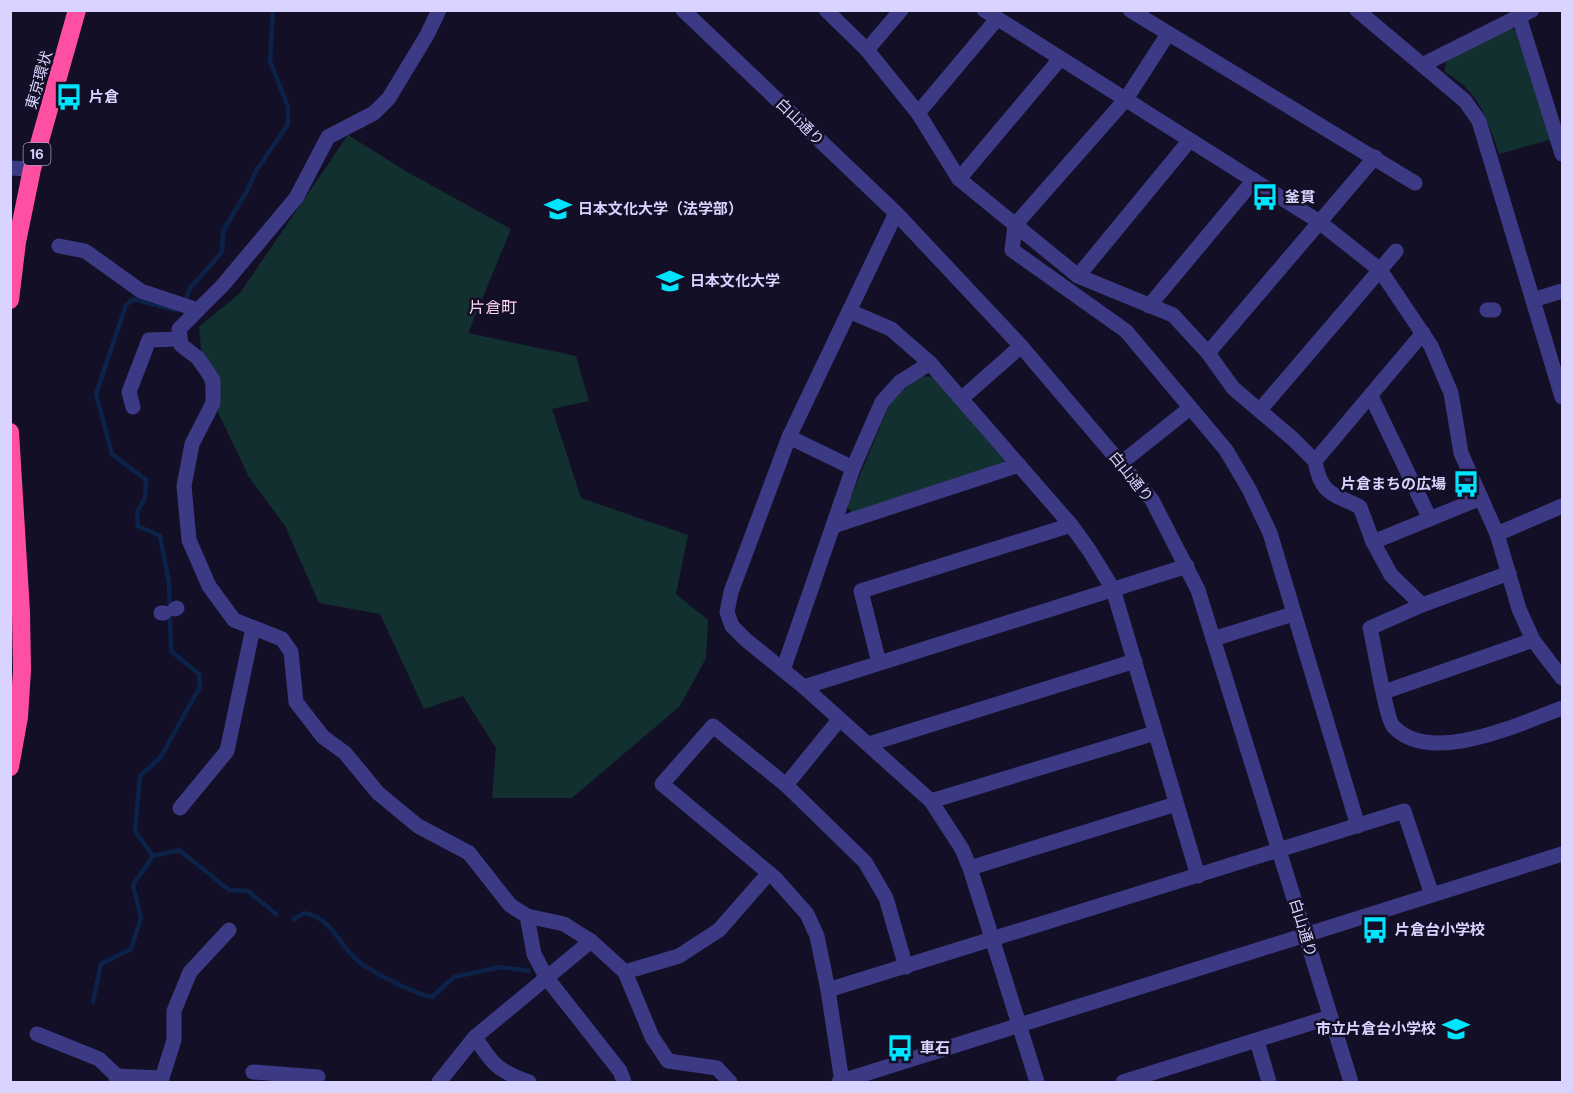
<svg xmlns="http://www.w3.org/2000/svg" width="1573" height="1093" viewBox="0 0 1573 1093" font-family="'DM Sans','Noto Sans JP',sans-serif">
  <rect width="100%" height="100%" fill="#130f26"/>
  <g fill="#12302f">
    <path d="M1510,28L1522,32L1556,138L1499,154C1487,118 1480,93 1445,72L1446,59Z"/>
    <polygon points="348,135 409,173 511,229 468,333 576,356 589,401 552,409 581,498 688,535 676,594 708,620 706,658 680,706 572,798 492,798 496,748 463,696 424,709 380,614 319,603 285,526 249,477 204,383 199,327 240,293"/>
    <polygon points="921,376 933,377 1005,456 1004,464 852,513 847,506 890,403 898,393"/>
  </g>
  <g fill="none" stroke-linecap="round" stroke-linejoin="round">
    <g stroke="#0c2248" stroke-width="4.5">
      <polyline points="185,300 191,287 222,252 223,231 247,191 256,171 288,124 288,107 270,61 273,10"/>
      <polyline points="153,856 179,850 229,890 248,891 276,914"/>
      <path d="M294,919L304,913C333,918 338,945 358,961C370,971 417,995 432,997L454,977L501,967L529,971"/>
      <polyline points="93,1002 101,964 131,949 141,918 133,885 153,856 135,831 140,776 160,758 200,687 199,674 171,651 169,583 160,536 138,526 137,512 145,498 146,480 112,454 96,394 126,305 133,299 176,310"/>
    </g>
    <g stroke="#3d3a85" stroke-width="15">
      <polyline points="439,10 427,35 389,98 374,113 328,137 296,198 223,285 179,329 181,345 198,358 213,380 213,403 192,444 184,486 189,540 209,586 234,620 282,639 291,652 296,702 323,737 345,753 378,793 418,826 469,853 510,905 527,916 534,954 546,977 620,1071 624,1082"/>
      <polyline points="683,10 896,213 1021,346 1152,500 1198,590 1351,1082"/>
      <polyline points="826,10 867,50 918,113 959,179 1078,276 1173,315 1208,353 1233,388 1293,439 1315,461"/>
      <polyline points="984,10 1318,221 1380,270 1431,346 1451,393 1461,453 1497,534 1519,609 1533,640 1562,678"/>
      <polyline points="1130,10 1415,183"/>
      <polyline points="1357,10 1465,101 1479,121 1562,397"/>
      <polyline points="1517,10 1562,154"/>
      <polyline points="1168,34 1126,99 1015,225 1012,250 1126,331 1226,450 1249,489 1270,533 1358,826"/>
      <polyline points="867,50 901,10"/>
      <polyline points="1422,65 1532,10"/>
      <polyline points="918,113 997,19"/>
      <polyline points="10,168 32,169"/>
      <polyline points="959,179 1060,59"/>
      <polyline points="896,213 789,437 731,592 727,612 732,626 746,640 804,687 931,801 962,849 970,868 1037,1082"/>
      <polyline points="59,246 85,251 141,291 198,310"/>
      <polyline points="1078,276 1190,140"/>
      <polyline points="1533,300 1562,291"/>
      <polyline points="1149,306 1254,180"/>
      <polyline points="1487,310 1494,310"/>
      <polyline points="849,311 891,329 930,363 1071,525 1089,550 1113,589 1198,876"/>
      <polyline points="1208,353 1375,157"/>
      <polyline points="1371,396 1430,519"/>
      <polyline points="961,399 1021,346"/>
      <polyline points="133,407 129,392 149,340 180,339"/>
      <polyline points="1260,410 1396,251"/>
      <polyline points="789,437 853,468"/>
      <polyline points="1121,463 1190,408"/>
      <polyline points="833,526 1019,465"/>
      <polyline points="1497,534 1562,506"/>
      <polyline points="1373,542 1481,498"/>
      <path d="M1509,573L1422,605L1370,628C1374,644 1386,718 1393,726C1430,767 1521,723 1562,708"/>
      <path d="M1422,605L1391,575L1373,542L1360,507C1332,493 1321,495 1315,461L1423,333"/>
      <polyline points="175,609 177,608"/>
      <polyline points="161,613 164,613"/>
      <polyline points="1213,639 1293,614"/>
      <polyline points="879,663 861,591 1071,525"/>
      <polyline points="783,670 853,468 882,402 900,382 930,363"/>
      <polyline points="804,687 1187,566"/>
      <polyline points="1384,692 1533,640"/>
      <polyline points="869,744 1135,661"/>
      <polyline points="786,785 839,720"/>
      <polyline points="931,801 1155,733"/>
      <polyline points="180,808 227,751 253,628"/>
      <polyline points="970,868 1176,804"/>
      <polyline points="527,916 564,924 591,941 625,972 652,1037 668,1061 717,1068 730,1082"/>
      <polyline points="625,972 679,956 719,930 769,873"/>
      <polyline points="828,990 1404,811 1432,895"/>
      <polyline points="37,1034 99,1059 117,1076"/>
      <path d="M475,1037C493,1065 498,1071 529,1082"/>
      <polyline points="1257,1041 1269,1082"/>
      <polyline points="253,1072 318,1077"/>
      <polyline points="116,1082 117,1076 162,1078 174,1040 174,1011 190,972 229,930"/>
      <polyline points="439,1082 475,1037 591,941"/>
      <polyline points="839,1082 1562,854"/>
      <polyline points="842,1082 828,990 817,936 807,914 775,878 662,784 713,726 786,785 865,862 886,898 906,967"/>
      <polyline points="1123,1082 1330,1017"/>
    </g>
    <g stroke="#ff4fa3" stroke-width="18">
      <polyline points="10,300 17,242 32,169 77,10"/>
      <polyline points="10,432 21,612 22,670 19,717 10,767"/>
    </g>
  </g>
  <defs>
    <symbol id="bus-bare" viewBox="-9 -9 18 18"><path d="M-5-6H5V4H4V6H2V4H-2V6H-4V4H-5ZM-3.5-4V0h7V-4ZM-3.5 1.2v1.5H-2V1.2ZM2 1.2v1.5H3.5V1.2Z" fill="#00e5ff" stroke="#130f26" stroke-width="2.5" paint-order="stroke"/></symbol>
    <symbol id="university-bare" viewBox="-9 -9 18 18"><path d="M0-5L7-2L0 1L-7-2ZM-4 1L0 2.5L4 1V4Q0 6-4 4Z" fill="#00e5ff" stroke="#130f26" stroke-width="2.5" paint-order="stroke"/></symbol>
    <symbol id="school-bare" viewBox="-9 -9 18 18"><path d="M0-5L7-2L0 1L-7-2ZM-4 1L0 2.5L4 1V4Q0 6-4 4Z" fill="#00e5ff" stroke="#130f26" stroke-width="2.5" paint-order="stroke"/></symbol>
  </defs>
  <g fill-rule="evenodd">
    <use href="#bus-bare" x="50" y="78" width="38" height="38"/>
    <use href="#bus-bare" x="1246" y="178" width="38" height="38"/>
    <use href="#university-bare" x="539" y="190" width="38" height="38"/>
    <use href="#university-bare" x="651" y="262" width="38" height="38"/>
    <use href="#bus-bare" x="1447" y="465" width="38" height="38"/>
    <use href="#bus-bare" x="1356" y="911" width="38" height="38"/>
    <use href="#school-bare" x="1437" y="1010" width="38" height="38"/>
    <use href="#bus-bare" x="881" y="1029" width="38" height="38"/>
  </g>
  <g text-anchor="middle" dominant-baseline="central" stroke-width="5" stroke-linejoin="round" paint-order="stroke">
    <rect fill="#130f26" stroke="#9e99be" stroke-width="1.5" x="23.5" y="143" width="27" height="22" rx="4.5"/>
    <g font-size="14" font-weight="bold" fill="#d9d4ff">
      <text x="37" y="154">16</text>
    </g>
    <g font-size="15" fill="#d9d4ff" stroke="#130f26">
      <text transform="translate(39 80) rotate(-74)">東京環状</text>
      <text transform="translate(800 122) rotate(44)">白山通り</text>
      <text transform="translate(1131 477) rotate(51)">白山通り</text>
      <text transform="translate(1303 928) rotate(73)">白山通り</text>
    </g>
    <g font-size="15" font-weight="bold" fill="#d9d4ff" stroke="#130f26" text-anchor="start">
      <text x="89" y="97">片倉</text>
      <text x="1285" y="197">釜貫</text>
      <text x="578" y="209">日本文化大学（法学部）</text>
      <text x="690" y="281">日本文化大学</text>
      <text x="1446" y="484" text-anchor="end">片倉まちの広場</text>
      <text x="1395" y="930">片倉台小学校</text>
      <text x="1436" y="1029" text-anchor="end">市立片倉台小学校</text>
      <text x="920" y="1048">車石</text>
    </g>
    <g font-size="16" fill="#ffd6f0" stroke="#130f26">
      <text x="493" y="307">片倉町</text>
    </g>
  </g>
  <rect width="1573" height="1093" fill="none" stroke="#d9d4ff" stroke-width="24"/>
</svg>
